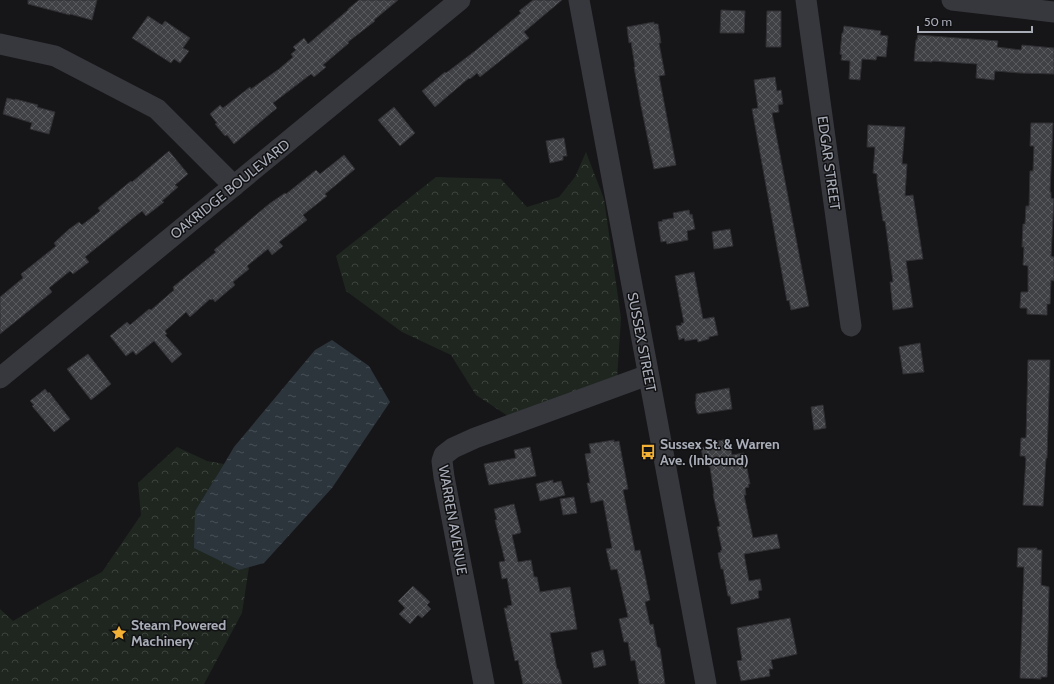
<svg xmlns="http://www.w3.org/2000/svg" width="1054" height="684" viewBox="0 0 1054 684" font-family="Cabin,sans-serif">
  <defs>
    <pattern id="forest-crowns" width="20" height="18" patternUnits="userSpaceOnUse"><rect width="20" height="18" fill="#1e261f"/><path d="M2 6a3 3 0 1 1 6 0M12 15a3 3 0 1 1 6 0" fill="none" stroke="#3c433d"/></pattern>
    <pattern id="water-ripples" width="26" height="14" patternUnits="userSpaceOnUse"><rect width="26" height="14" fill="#2c353c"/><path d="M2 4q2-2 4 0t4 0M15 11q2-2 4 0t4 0" fill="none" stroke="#485056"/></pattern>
    <pattern id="building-cross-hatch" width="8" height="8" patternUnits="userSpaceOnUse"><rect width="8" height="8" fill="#404145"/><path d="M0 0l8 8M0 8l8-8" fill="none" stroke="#595a5e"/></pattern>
  </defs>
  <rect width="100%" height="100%" fill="#161618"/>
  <g fill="url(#forest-crowns)">
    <polygon points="586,152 604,199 621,318 617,379 508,416 476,395 451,355 402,332 346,291 336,256 436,177 501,179 527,207 559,197 575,177"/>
    <polygon points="177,447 207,461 224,464 195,511 239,570 249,567 242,613 204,684 0,684 0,609 13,621 45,602 102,572 141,515 138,483"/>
  </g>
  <polygon fill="url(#water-ripples)" points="332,340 369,366 390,402 332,488 264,563 239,570 194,548 195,511 224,464 234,447 315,350"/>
  <g fill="url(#building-cross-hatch)" stroke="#303034">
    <polygon points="28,0 97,0 92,20 70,14 70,15 28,4"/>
    <polygon points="359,0 398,0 374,20 375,21 348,42 349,43 323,65 326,67 314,77 311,74 273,103 277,108 234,144 227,135 225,136 215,124 217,123 210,114 220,105 223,108 250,87 251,89 279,69 293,57 291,54 296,50 293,47 304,38 308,44 348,10 348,9"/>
    <polygon points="533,0 562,0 524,32 529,38 480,77 477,73 470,79 469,78 435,107 422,91 445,72 446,73 475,51 521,13 519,11"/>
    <polygon points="721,10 745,11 744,33 720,33"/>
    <polygon points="767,11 781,11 781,47 766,47"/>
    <polygon points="148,16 162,25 165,21 190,38 183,48 189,51 180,63 174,59 171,63 132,38"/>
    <polygon points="654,22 654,24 658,24 661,43 659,43 665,75 659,76 676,165 654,169 641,106 634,67 635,67 631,42 629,43 627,27"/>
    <polygon points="844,26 881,31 880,35 888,36 886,57 877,56 876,60 862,59 860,80 849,79 850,61 841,60 842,55 840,54 842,33 843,33"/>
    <polygon points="918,35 998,41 997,47 1021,50 1022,45 1054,48 1054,74 1020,73 995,71 994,80 976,78 977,64 932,61 932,62 914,61 916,40 917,40"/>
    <polygon points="775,77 777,91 781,90 783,104 778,105 779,112 772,113 809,306 791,310 789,300 787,301 752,109 758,108 754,80"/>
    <polygon points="7,98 15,100 15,99 38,105 37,107 55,112 49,134 30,129 32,123 3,114"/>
    <polygon points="394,107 415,133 400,146 378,120"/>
    <polygon points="1031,123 1053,123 1050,192 1051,192 1051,198 1054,199 1051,256 1054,257 1054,281 1051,280 1050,304 1047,304 1047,315 1027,314 1027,308 1020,308 1020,306 1021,292 1028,292 1028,266 1023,265 1024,247 1022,247 1023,224 1025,224 1026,206 1029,206 1030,171 1033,171 1034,146 1030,146"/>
    <polygon points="868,125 905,127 902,164 907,164 905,196 913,195 923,259 906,261 913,307 893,310 890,282 893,282 885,221 883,221 877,181 877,174 873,173 875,147 867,147"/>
    <polygon points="563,138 564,138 567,156 563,156 563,160 550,163 546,141"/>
    <polygon points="169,151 188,174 175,185 178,187 162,201 164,202 146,216 142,211 106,240 85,257 89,262 73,274 70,271 49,288 52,292 0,334 0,297 23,278 21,274 56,246 54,243 68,230 79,222 82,225 100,211 98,208 131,181 132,182"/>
    <polygon points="344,155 355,169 325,194 327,196 303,215 307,220 279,242 283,246 272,255 268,249 247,266 249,269 233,282 235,285 215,302 213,299 211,300 210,299 190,317 186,312 165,331 167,334 165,335 182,354 172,363 154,341 136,355 133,351 126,356 110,336 127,322 130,325 149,309 151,310 174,290 173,287 216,252 214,250 269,204 285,193 286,194 316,170 320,174"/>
    <polygon points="689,210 690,215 692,214 695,229 687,231 688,240 667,244 666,241 661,242 658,222 663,221 662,220 674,218 673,213"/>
    <polygon points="730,229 733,246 714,249 712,232"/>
    <polygon points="694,272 703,319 714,317 718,335 709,337 709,339 698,342 697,339 685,341 684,338 679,340 676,326 682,325 681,323 684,323 675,276"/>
    <polygon points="920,343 924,372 903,374 899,347"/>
    <polygon points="88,354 111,384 91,400 67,369"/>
    <polygon points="1028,360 1050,360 1047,458 1046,458 1043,506 1023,505 1026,458 1025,458 1025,456 1020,456 1021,438 1026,438"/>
    <polygon points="729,388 732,409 698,414 698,413 697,413 695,402 696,401 696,394"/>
    <polygon points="45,389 48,393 49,392 70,419 54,432 32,406 34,405 30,401"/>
    <polygon points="823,405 826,428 814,430 811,407"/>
    <polygon points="729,439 732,455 744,453 750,484 748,484 749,487 745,488 746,495 744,495 753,538 777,534 780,548 744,554 749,581 760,579 762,590 758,591 759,598 733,604 731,604 730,596 728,596 723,569 721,569 718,553 721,552 720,551 722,550 717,527 720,526 713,494 714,494 710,467 709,467 708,463 704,464 701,448 708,446 707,443"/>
    <polygon points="614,440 614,442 619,441 628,489 623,490 635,551 640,550 650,600 645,602 650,625 653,624 657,646 659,648 660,648 665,684 639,684 635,660 631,661 628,642 624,642 619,619 628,617 617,569 611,570 606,549 612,548 603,500 591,503 587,483 590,483 585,454 591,453 589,444"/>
    <polygon points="530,447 536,476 489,485 484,464 516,458 514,450"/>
    <polygon points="553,480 553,483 561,481 565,495 540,501 536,484"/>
    <polygon points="574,497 577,513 563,515 560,499"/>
    <polygon points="514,504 521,532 520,533 512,535 518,562 531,560 534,577 537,577 540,592 570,587 577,629 550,633 557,669 558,669 562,684 523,684 518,660 515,661 504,608 508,608 507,606 512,605 507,578 502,579 499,562 505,561 495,520 497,520 494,509"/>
    <polygon points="1018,548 1037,548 1037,550 1042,550 1041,585 1049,587 1047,677 1041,677 1041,679 1020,678 1024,567 1017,567"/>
    <polygon points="413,586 430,602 427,605 431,609 422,618 418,615 410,624 399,614 405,608 398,601"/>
    <polygon points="790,618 797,654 771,660 773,669 769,669 770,676 741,681 737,661 742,660 737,628"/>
    <polygon points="603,650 606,665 594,668 591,653"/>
  </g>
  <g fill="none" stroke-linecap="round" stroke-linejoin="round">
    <g stroke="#37383d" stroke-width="21">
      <polyline points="579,0 706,684"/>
      <polyline points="806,0 851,326"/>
      <polyline points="952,0 1054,12"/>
      <polyline points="0,44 55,56 157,109 234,186"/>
      <polyline points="0,378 460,0"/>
      <polyline points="484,684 444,477 442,461 444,455 453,448 475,438 648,375"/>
    </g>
  </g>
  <defs>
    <symbol id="bus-bare" viewBox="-9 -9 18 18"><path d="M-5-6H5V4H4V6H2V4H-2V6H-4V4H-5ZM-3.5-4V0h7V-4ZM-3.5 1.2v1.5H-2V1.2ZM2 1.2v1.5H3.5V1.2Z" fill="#f2b134" stroke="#111113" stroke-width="2.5" paint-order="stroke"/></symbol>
    <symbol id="sight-bare" viewBox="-9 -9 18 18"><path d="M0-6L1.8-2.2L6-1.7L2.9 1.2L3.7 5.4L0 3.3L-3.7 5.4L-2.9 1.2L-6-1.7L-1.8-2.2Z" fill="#f2b134" stroke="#111113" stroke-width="2.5" paint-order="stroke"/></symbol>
  </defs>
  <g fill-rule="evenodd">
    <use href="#bus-bare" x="637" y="441" width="22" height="22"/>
    <use href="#sight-bare" x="108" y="622" width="22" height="22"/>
  </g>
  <g text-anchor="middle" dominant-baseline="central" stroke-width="3" stroke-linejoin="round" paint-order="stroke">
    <g font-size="14" fill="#a8adb8" stroke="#111113">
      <text transform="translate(829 163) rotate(82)">EDGAR STREET</text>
      <text transform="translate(230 189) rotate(-39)">OAKRIDGE BOULEVARD</text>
      <text transform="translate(642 342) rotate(79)">SUSSEX STREET</text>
      <text transform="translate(453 520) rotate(80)">WARREN AVENUE</text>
    </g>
    <g font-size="14" font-weight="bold" fill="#a8adb8" stroke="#111113" text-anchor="start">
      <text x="660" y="444">Sussex St. &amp; Warren<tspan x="660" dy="16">Ave. (Inbound)</tspan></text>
      <text x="131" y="625">Steam Powered<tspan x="131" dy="16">Machinery</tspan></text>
    </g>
  </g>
  <path d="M918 26v6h114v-6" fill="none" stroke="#a8adb8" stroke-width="2"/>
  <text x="924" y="26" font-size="12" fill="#a8adb8" stroke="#111113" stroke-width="3" paint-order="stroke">50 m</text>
</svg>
